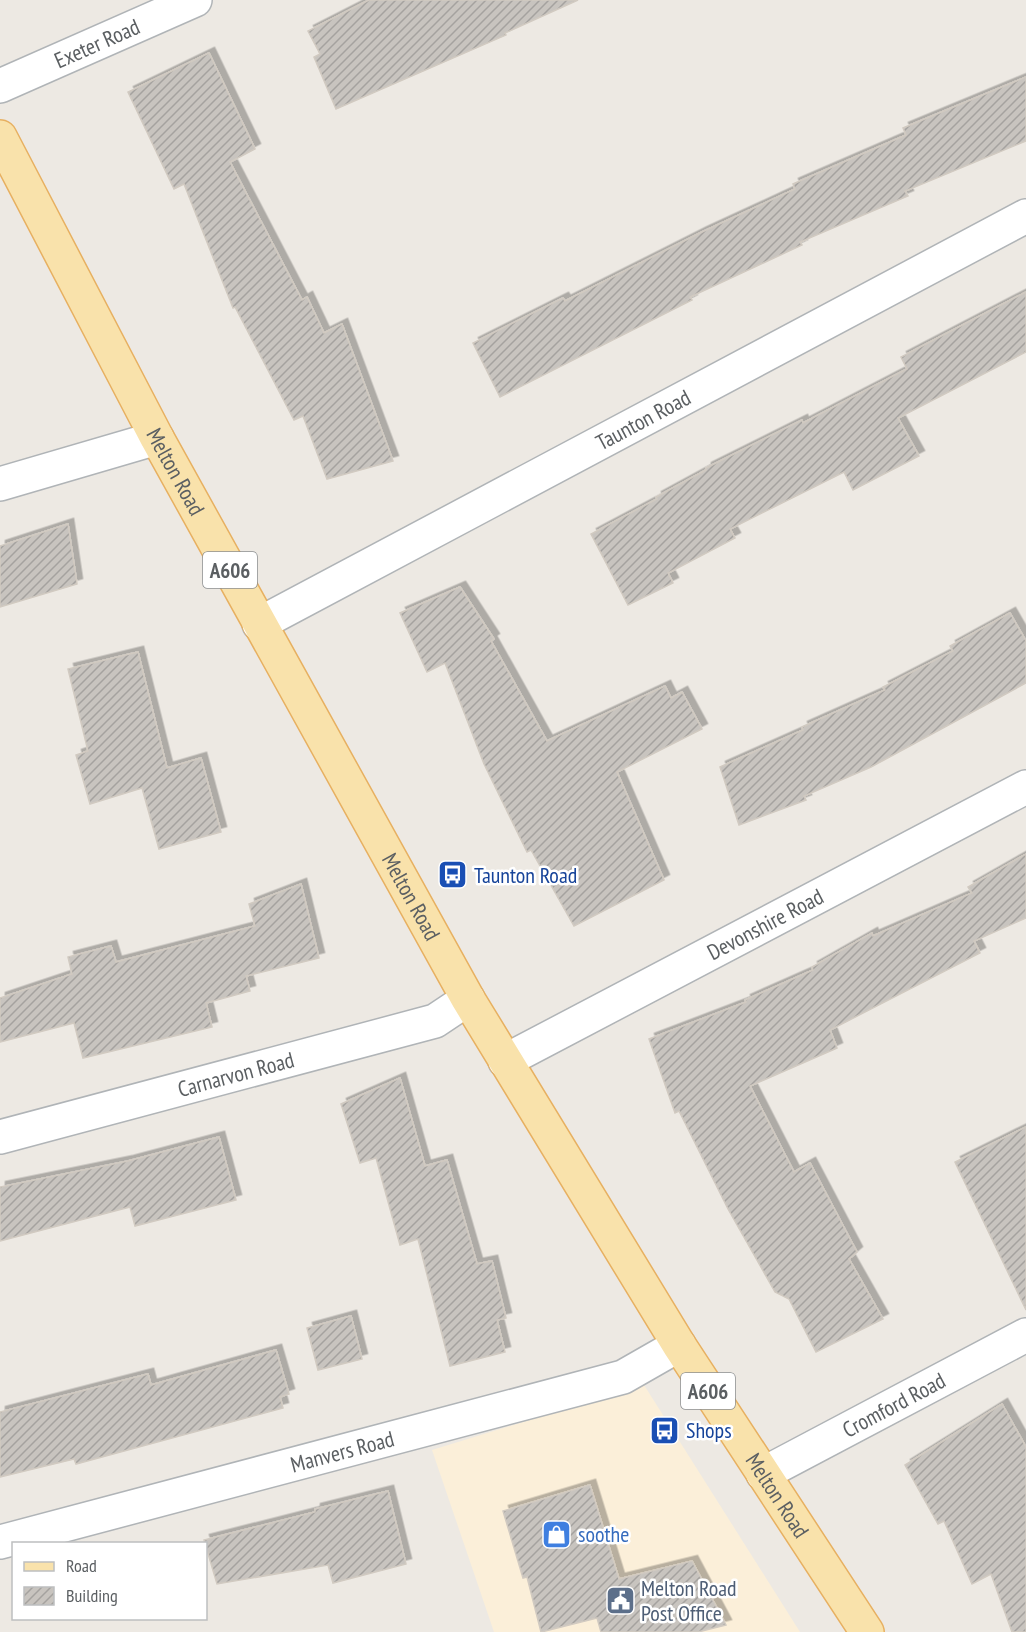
<svg xmlns="http://www.w3.org/2000/svg" width="1026" height="1632" viewBox="0 0 1026 1632" font-family="'PT Sans Narrow',sans-serif">
  <defs>
    <pattern id="building-hatch" width="6" height="6" patternUnits="userSpaceOnUse" patternTransform="scale(1.5)"><rect width="6" height="6" fill="#c8c4bf"/><path d="M-1 1l2-2M0 6l6-6M5 7l2-2" fill="none" stroke="#a5a29f"/></pattern>
    <filter id="shadow"><feDropShadow dx="5.5" dy="-5.5" stdDeviation="0" flood-color="#0004"/></filter>
  </defs>
  <rect width="100%" height="100%" fill="#ede9e3"/>
  <polygon fill="#fbefd9" points="644,1385 800,1632 494,1632 432,1450"/>
  <g fill="url(#building-hatch)" stroke="#d1cac1" stroke-width="1.5" filter="url(#shadow)">
    <polygon points="369,0 578,0 505,33 506,35 336,109 314,57 320,54 308,31"/>
    <polygon points="209,53 255,149 230,162 302,300 307,297 324,333 342,324 393,461 327,479 303,416 294,420 235,307 233,308 184,184 174,189 128,92"/>
    <polygon points="1026,77 1026,141 905,191 908,196 800,242 802,245 690,297 692,300 500,397 473,343 563,298 565,301 702,232 795,189 793,184 906,135 903,128"/>
    <polygon points="1026,292 1026,352 898,418 919,456 853,490 844,472 730,529 735,538 668,573 673,583 628,605 591,534 657,499 656,497 706,470 706,468 802,420 803,423 907,369 901,357"/>
    <polygon points="68,524 77,584 0,607 0,546"/>
    <polygon points="460,587 494,639 491,641 547,741 665,686 671,698 682,692 702,729 617,772 664,880 574,926 531,850 527,852 484,764 445,663 427,672 400,613"/>
    <polygon points="1010,613 1026,641 1026,683 871,767 804,796 806,800 739,825 720,767 803,730 802,727 885,690 883,687 953,651 950,646"/>
    <polygon points="138,652 167,768 201,758 221,832 159,849 142,788 90,804 76,755 88,751 68,669"/>
    <polygon points="1026,854 1026,918 974,941 980,953 830,1030 837,1048 750,1086 794,1172 810,1163 857,1252 849,1259 883,1319 816,1352 789,1299 775,1292 728,1209 679,1111 675,1113 649,1039 746,1002 745,1000 813,970 812,967 872,933 873,936 972,893 968,887"/>
    <polygon points="301,884 319,958 246,976 250,991 206,1003 212,1027 83,1058 74,1023 0,1042 0,998 72,974 68,957 111,946 116,962 255,926 249,904"/>
    <polygon points="400,1078 425,1166 447,1160 477,1264 492,1261 506,1318 497,1320 505,1352 450,1366 418,1239 400,1245 376,1158 360,1163 341,1104"/>
    <polygon points="1026,1127 1026,1310 955,1162"/>
    <polygon points="219,1137 236,1200 135,1226 130,1207 0,1241 0,1187 128,1161"/>
    <polygon points="351,1316 362,1359 318,1370 307,1328"/>
    <polygon points="276,1350 289,1394 280,1397 283,1408 76,1464 74,1459 0,1477 0,1412 148,1374 151,1385"/>
    <polygon points="1002,1404 1026,1447 1026,1632 1012,1632 991,1574 972,1584 944,1521 938,1524 905,1465"/>
    <polygon points="590,1485 619,1579 692,1561 726,1625 698,1632 601,1632 597,1618 541,1632 527,1577 523,1578 503,1511"/>
    <polygon points="388,1491 406,1564 333,1583 328,1565 217,1584 204,1540 315,1512 315,1509"/>
  </g>
  <g fill="none" stroke-linecap="round" stroke-linejoin="round">
    <defs>
      <g id="minor">
        <path id="s1" d="M0,86L195,0"/>
        <polyline points="0,484 157,438"/>
        <path id="s2" d="M259,624L1026,216"/>
        <path id="s3" d="M505,1061L1026,787"/>
        <path id="s4" d="M0,1137L435,1021L468,999"/>
        <path id="s5" d="M763,1474L1026,1335"/>
        <path id="s6" d="M0,1542L623,1377L679,1345"/>
      </g>
      <g id="major">
        <path id="s7" d="M0,137L157,438L468,999L679,1345L867,1632"/>
      </g>
    </defs>
    <use href="#minor" stroke="#b0b4b7" stroke-width="36"/>
    <use href="#major" stroke="#e7b061" stroke-width="36"/>
    <use href="#minor" stroke="#fff" stroke-width="33"/>
    <use href="#major" stroke="#f9e2ab" stroke-width="33"/>
  </g>
  <defs>
    <symbol id="bus-square" viewBox="-11 -11 22 22"><rect x="-9" y="-9" width="18" height="18" rx="4" fill="#1a4fb4" stroke="#fff"/><path d="M-5-6H5V4H4V6H2V4H-2V6H-4V4H-5ZM-3.5-4V0h7V-4ZM-3.5 1.2v1.5H-2V1.2ZM2 1.2v1.5H3.5V1.2Z" fill="#fff"/></symbol>
    <symbol id="shop-square" viewBox="-11 -11 22 22"><rect x="-9" y="-9" width="18" height="18" rx="4" fill="#3f7fe0" stroke="#fff"/><path d="M-5-2.5h2.3a2.7 3.5 0 0 1 5.4 0H5L5.5 6h-11ZM-1.5-2.5h3a1.5 2.3 0 0 0-3 0Z" fill="#fff"/></symbol>
    <symbol id="civic-square" viewBox="-11 -11 22 22"><rect x="-9" y="-9" width="18" height="18" rx="4" fill="#5c6f8a" stroke="#fff"/><path d="M-.6-6.5H3V-4.5H.6V-3L4-1V1h2V6H-6V1h2V-1L-.6-3ZM-1.2 2.5V6h2.4V2.5Z" fill="#fff"/></symbol>
  </defs>
  <g fill-rule="evenodd">
    <use href="#bus-square" x="436" y="858" width="33" height="33"/>
    <use href="#bus-square" x="648" y="1414" width="33" height="33"/>
    <use href="#shop-square" x="540" y="1518" width="33" height="33"/>
    <use href="#civic-square" x="604" y="1584" width="33" height="33"/>
  </g>
  <g text-anchor="middle" dominant-baseline="central" stroke-width="5" stroke-linejoin="round" paint-order="stroke">
    <g fill="#fff" stroke="#8c8f91" stroke-width="1.5">
      <rect x="203" y="552" width="54" height="36" rx="4.5"/>
      <rect x="681" y="1373" width="54" height="36" rx="4.5"/>
    </g>
    <g font-size="21" font-weight="bold" fill="#5b5f62">
      <text x="230" y="570">A606</text>
      <text x="708" y="1391">A606</text>
    </g>
    <g font-size="22" fill="#5b5f62" stroke="#fff">
      <text stroke="none"><textPath href="#s1" startOffset="106">Exeter Road</textPath></text>
      <text stroke="none"><textPath href="#s2" startOffset="435">Taunton Road</textPath></text>
      <text stroke="none"><textPath href="#s7" startOffset="378">Melton Road</textPath></text>
      <text stroke="none"><textPath href="#s7" startOffset="864">Melton Road</textPath></text>
      <text stroke="none"><textPath href="#s3" startOffset="294">Devonshire Road</textPath></text>
      <text stroke="none"><textPath href="#s4" startOffset="244">Carnarvon Road</textPath></text>
      <text stroke="none"><textPath href="#s5" startOffset="148">Cromford Road</textPath></text>
      <text stroke="none"><textPath href="#s6" startOffset="354">Manvers Road</textPath></text>
      <text stroke="none"><textPath href="#s7" startOffset="1566">Melton Road</textPath></text>
    </g>
    <g font-size="22" fill="#164399" stroke="#fff" text-anchor="start">
      <text x="474" y="875">Taunton Road</text>
      <text x="686" y="1430">Shops</text>
    </g>
    <g font-size="22" fill="#366cbe" stroke="#fff" text-anchor="start">
      <text x="578" y="1534">soothe</text>
    </g>
    <g font-size="22" fill="#4e5e75" stroke="#fff" text-anchor="start">
      <text x="641" y="1588">Melton Road<tspan x="641" dy="25">Post Office</tspan></text>
    </g>
  </g>
  <rect x="12" y="1542" width="195" height="78" fill="#ffffff" stroke="#bdbfc0" stroke-width="1.5"/>
  <rect x="24" y="1562" width="30" height="9" fill="#f9e2ab" stroke="#bdbfc0" stroke-width="1.5"/>
  <text x="66" y="1572" font-size="18" fill="#5b5f62">Road</text>
  <rect x="24" y="1587" width="30" height="18" fill="url(#building-hatch)" stroke="#bdbfc0" stroke-width="1.5"/>
  <text x="66" y="1602" font-size="18" fill="#5b5f62">Building</text>
</svg>
